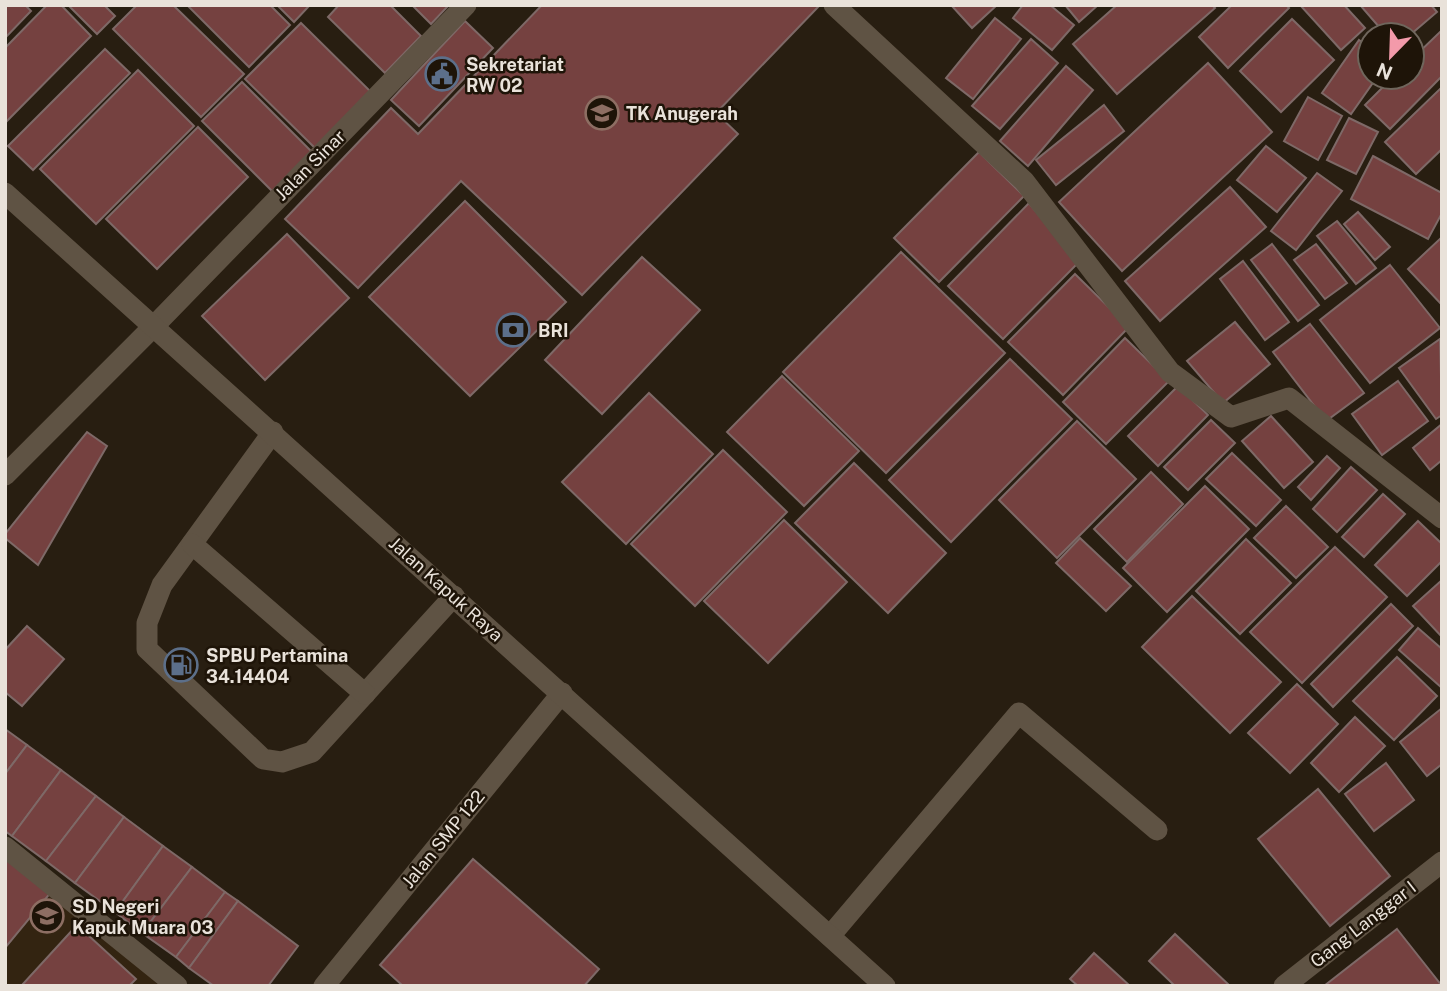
<svg xmlns="http://www.w3.org/2000/svg" width="1447" height="991" viewBox="0 0 1447 991" font-family="'Public Sans',sans-serif">
  <rect width="100%" height="100%" fill="#281e11"/>
  <polygon fill="#332411" points="5,846 171,986 5,986"/>
  <g fill="#754140" stroke="#7e6967" stroke-width="2">
    <polygon points="5,5 25,5 31,11 5,38"/>
    <polygon points="47,5 61,5 91,36 5,123 5,48"/>
    <polygon points="68,5 104,5 115,16 97,34"/>
    <polygon points="137,5 173,5 244,74 201,117 113,29"/>
    <polygon points="187,5 270,5 290,25 249,67"/>
    <polygon points="277,5 310,5 294,22"/>
    <polygon points="339,5 390,5 421,36 385,73 328,17"/>
    <polygon points="412,5 449,5 431,24"/>
    <polygon points="542,5 820,5 716,113 738,134 582,295 461,181 358,288 285,219 391,108 418,134"/>
    <polygon points="951,5 997,5 972,28"/>
    <polygon points="1023,5 1050,5 1074,25 1052,50 1013,18"/>
    <polygon points="1065,5 1098,5 1079,22"/>
    <polygon points="1117,5 1212,5 1215,8 1117,94 1073,44"/>
    <polygon points="1232,5 1286,5 1289,8 1228,68 1199,37"/>
    <polygon points="1300,5 1344,5 1365,28 1341,50"/>
    <polygon points="1360,5 1431,5 1437,12 1410,35 1386,35"/>
    <polygon points="995,18 1021,39 973,99 946,78"/>
    <polygon points="1292,19 1334,60 1281,112 1240,71"/>
    <polygon points="465,21 493,48 419,126 391,100"/>
    <polygon points="301,23 375,96 319,152 245,79"/>
    <polygon points="1442,30 1442,76 1390,129 1365,105 1393,77 1412,77 1412,59"/>
    <polygon points="1031,39 1058,63 1000,129 972,106"/>
    <polygon points="1359,40 1370,48 1370,77 1377,77 1351,114 1322,93"/>
    <polygon points="105,49 130,73 33,170 8,146"/>
    <polygon points="1208,63 1272,132 1122,271 1059,202"/>
    <polygon points="1066,66 1093,90 1028,166 1000,141"/>
    <polygon points="138,70 194,126 96,224 40,169"/>
    <polygon points="242,82 316,156 277,196 202,121"/>
    <polygon points="1442,87 1442,149 1416,174 1385,142"/>
    <polygon points="1308,97 1342,116 1318,160 1284,141"/>
    <polygon points="1104,105 1124,131 1056,185 1036,160"/>
    <polygon points="1349,118 1378,132 1356,174 1327,160"/>
    <polygon points="198,127 248,177 157,269 106,219"/>
    <polygon points="1266,146 1306,178 1277,212 1237,180"/>
    <polygon points="979,152 1024,196 939,282 894,238"/>
    <polygon points="1373,156 1442,193 1442,213 1428,239 1351,199"/>
    <polygon points="1317,173 1342,191 1296,250 1271,231"/>
    <polygon points="1230,187 1266,227 1160,321 1125,281"/>
    <polygon points="465,201 566,302 470,396 369,297"/>
    <polygon points="1029,203 1078,263 1003,339 948,286"/>
    <polygon points="1358,212 1390,247 1375,260 1344,224"/>
    <polygon points="1337,221 1376,268 1356,284 1317,236"/>
    <polygon points="287,234 349,298 265,380 202,316"/>
    <polygon points="1442,237 1442,305 1408,269"/>
    <polygon points="1272,244 1319,305 1298,321 1251,260"/>
    <polygon points="1316,244 1347,283 1325,299 1294,260"/>
    <polygon points="901,252 1005,353 886,473 783,372"/>
    <polygon points="642,257 700,310 602,414 545,360"/>
    <polygon points="1243,261 1289,322 1265,340 1220,279"/>
    <polygon points="1390,265 1440,328 1370,383 1320,320"/>
    <polygon points="1075,274 1129,327 1063,395 1008,342"/>
    <polygon points="1235,322 1270,364 1223,403 1187,361"/>
    <polygon points="1310,324 1364,393 1326,421 1273,352"/>
    <polygon points="1125,338 1169,381 1106,444 1063,402"/>
    <polygon points="1440,339 1442,415 1436,419 1399,368"/>
    <polygon points="1010,359 1072,419 951,542 889,480"/>
    <polygon points="782,376 859,451 804,506 727,432"/>
    <polygon points="1398,381 1428,421 1382,455 1352,414"/>
    <polygon points="1178,386 1208,415 1158,466 1128,436"/>
    <polygon points="649,393 713,454 626,544 562,482"/>
    <polygon points="1271,416 1313,462 1284,488 1242,441"/>
    <polygon points="1211,420 1235,443 1188,490 1164,467"/>
    <polygon points="1077,421 1136,479 1057,558 999,500"/>
    <polygon points="1442,424 1442,460 1430,470 1413,448"/>
    <polygon points="87,432 107,446 38,565 5,538 5,534"/>
    <polygon points="723,450 787,512 695,606 631,544"/>
    <polygon points="1232,453 1281,500 1256,526 1206,479"/>
    <polygon points="1327,456 1340,468 1311,500 1298,487"/>
    <polygon points="854,463 946,553 888,613 795,523"/>
    <polygon points="1351,467 1377,490 1337,532 1313,509"/>
    <polygon points="1151,472 1183,504 1127,562 1094,529"/>
    <polygon points="1205,486 1249,529 1167,612 1123,568"/>
    <polygon points="1383,494 1405,514 1364,557 1342,537"/>
    <polygon points="1286,506 1328,547 1296,578 1254,538"/>
    <polygon points="784,520 847,582 768,663 704,601"/>
    <polygon points="1418,521 1442,544 1442,561 1407,596 1375,565"/>
    <polygon points="1080,538 1131,586 1106,611 1056,563"/>
    <polygon points="1246,539 1291,583 1240,634 1196,591"/>
    <polygon points="1335,547 1387,597 1302,683 1250,632"/>
    <polygon points="1442,580 1442,637 1413,606"/>
    <polygon points="1192,596 1281,682 1230,733 1142,647"/>
    <polygon points="1391,604 1413,626 1333,707 1311,684"/>
    <polygon points="27,626 64,659 22,706 5,692 5,650"/>
    <polygon points="1418,628 1442,649 1442,688 1399,650"/>
    <polygon points="1397,657 1437,696 1394,740 1353,701"/>
    <polygon points="1297,684 1338,724 1290,773 1248,733"/>
    <polygon points="1442,708 1442,764 1427,776 1400,742"/>
    <polygon points="1355,717 1385,746 1339,792 1311,763"/>
    <polygon points="5,729 27,745 5,774"/>
    <polygon points="27,745 61,770 12,836 5,831 5,774"/>
    <polygon points="1386,763 1414,800 1374,831 1345,794"/>
    <polygon points="61,770 96,796 46,861 12,836"/>
    <polygon points="1318,789 1390,876 1330,926 1258,839"/>
    <polygon points="96,796 124,817 75,883 46,861"/>
    <polygon points="124,817 163,846 115,912 75,883"/>
    <polygon points="163,846 192,867 142,933 115,912"/>
    <polygon points="5,853 52,891 5,948"/>
    <polygon points="473,859 599,969 584,986 403,986 380,965"/>
    <polygon points="192,867 225,892 176,957 142,933"/>
    <polygon points="225,892 238,901 189,968 176,957"/>
    <polygon points="238,901 298,946 268,986 214,986 189,968"/>
    <polygon points="77,925 136,979 129,986 22,985"/>
    <polygon points="1397,929 1442,986 1324,986"/>
    <polygon points="1175,934 1230,986 1175,986 1149,961"/>
    <polygon points="1094,953 1130,986 1078,986 1070,979"/>
  </g>
  <g fill="none" stroke-linecap="round" stroke-linejoin="round">
    <g stroke="#5f5344" stroke-width="21">
      <polyline points="273,432 162,585 147,623 147,649 263,759 282,762 312,752 454,596"/>
      <polyline points="5,475 155,325"/>
      <polyline points="192,544 365,694"/>
      <polyline points="830,936 1019,713 1157,830"/>
    </g>
    <g stroke="#5f5344" stroke-width="21">
      <polyline points="834,5 1024,181 1170,372 1231,417 1289,398 1442,518"/>
      <polyline points="155,325 466,5"/>
      <polyline points="5,847 177,986"/>
      <polyline points="324,986 562,693"/>
      <polyline points="1284,986 1442,862"/>
    </g>
    <polyline stroke="#5f5344" stroke-width="21" points="5,193 885,986"/>
  </g>
  <defs>
    <symbol id="civic-ring" viewBox="-11 -11 22 22"><circle r="9.5" fill="#1e1408" stroke="#5c6f8a" stroke-width="1.5"/><path d="M-.6-6.5H3V-4.5H.6V-3L4-1V1h2V6H-6V1h2V-1L-.6-3ZM-1.2 2.5V6h2.4V2.5Z" fill="#5c6f8a"/></symbol>
    <symbol id="school-ring" viewBox="-11 -11 22 22"><circle r="9.5" fill="#1e1408" stroke="#8d6e63" stroke-width="1.5"/><path d="M0-5L7-2L0 1L-7-2ZM-4 1L0 2.5L4 1V4Q0 6-4 4Z" fill="#8d6e63"/></symbol>
    <symbol id="bank-ring" viewBox="-11 -11 22 22"><circle r="9.5" fill="#1e1408" stroke="#5c6f8a" stroke-width="1.5"/><path d="M-6-4H6V4H-6ZM0-2.3a2.3 2.3 0 1 0 0 4.6a2.3 2.3 0 1 0 0-4.6Z" fill="#5c6f8a"/></symbol>
    <symbol id="fuel-ring" viewBox="-11 -11 22 22"><circle r="9.5" fill="#1e1408" stroke="#5c6f8a" stroke-width="1.5"/><path d="M-5.5-6h7V0h2V4h1.3V-2.5L3-4.5l.8-.8L6-3V5H2.5V1h-1V6h-7ZM-4.2-4.7v3.2H.2V-4.7Z" fill="#5c6f8a"/></symbol>
  </defs>
  <g fill-rule="evenodd">
    <use href="#civic-ring" x="423" y="55" width="38" height="38"/>
    <use href="#school-ring" x="583" y="94" width="38" height="38"/>
    <use href="#bank-ring" x="494" y="311" width="38" height="38"/>
    <use href="#fuel-ring" x="162" y="646" width="38" height="38"/>
    <use href="#school-ring" x="28" y="897" width="38" height="38"/>
  </g>
  <g text-anchor="middle" dominant-baseline="central" stroke-width="5" stroke-linejoin="round" paint-order="stroke">
    <g font-size="18" font-weight="bold" fill="#e9e2da" stroke="#1e1408" text-anchor="start">
      <text x="466" y="64">Sekretariat<tspan x="466" dy="21">RW 02</tspan></text>
      <text x="626" y="113">TK Anugerah</text>
      <text x="538" y="330">BRI</text>
      <text x="206" y="655">SPBU Pertamina<tspan x="206" dy="21">34.14404</tspan></text>
      <text x="72" y="906">SD Negeri<tspan x="72" dy="21">Kapuk Muara 03</tspan></text>
    </g>
    <g font-size="18" fill="#e9e2da" stroke="#1e1408">
      <text transform="translate(310 165) rotate(-45)">Jalan Sinar</text>
      <text transform="translate(446 589) rotate(42)">Jalan Kapuk Raya</text>
      <text transform="translate(443 839) rotate(-51)">Jalan SMP 122</text>
      <text transform="translate(1363 924) rotate(-38)">Gang Langgar I</text>
    </g>
  </g>
  <rect width="1447" height="991" fill="none" stroke="#e9e2da" stroke-width="14"/>
  <g transform="translate(1391 56) rotate(203)"><circle r="33" fill="#1e1408" stroke="#6f665c" stroke-width="2"/>
  <path d="M0-5L12 26L0 18L-12 26Z" fill="#f39aaa"/>
  <text y="-10" font-size="19" font-weight="bold" text-anchor="middle" fill="#e9e2da">N</text>
  </g>
</svg>
